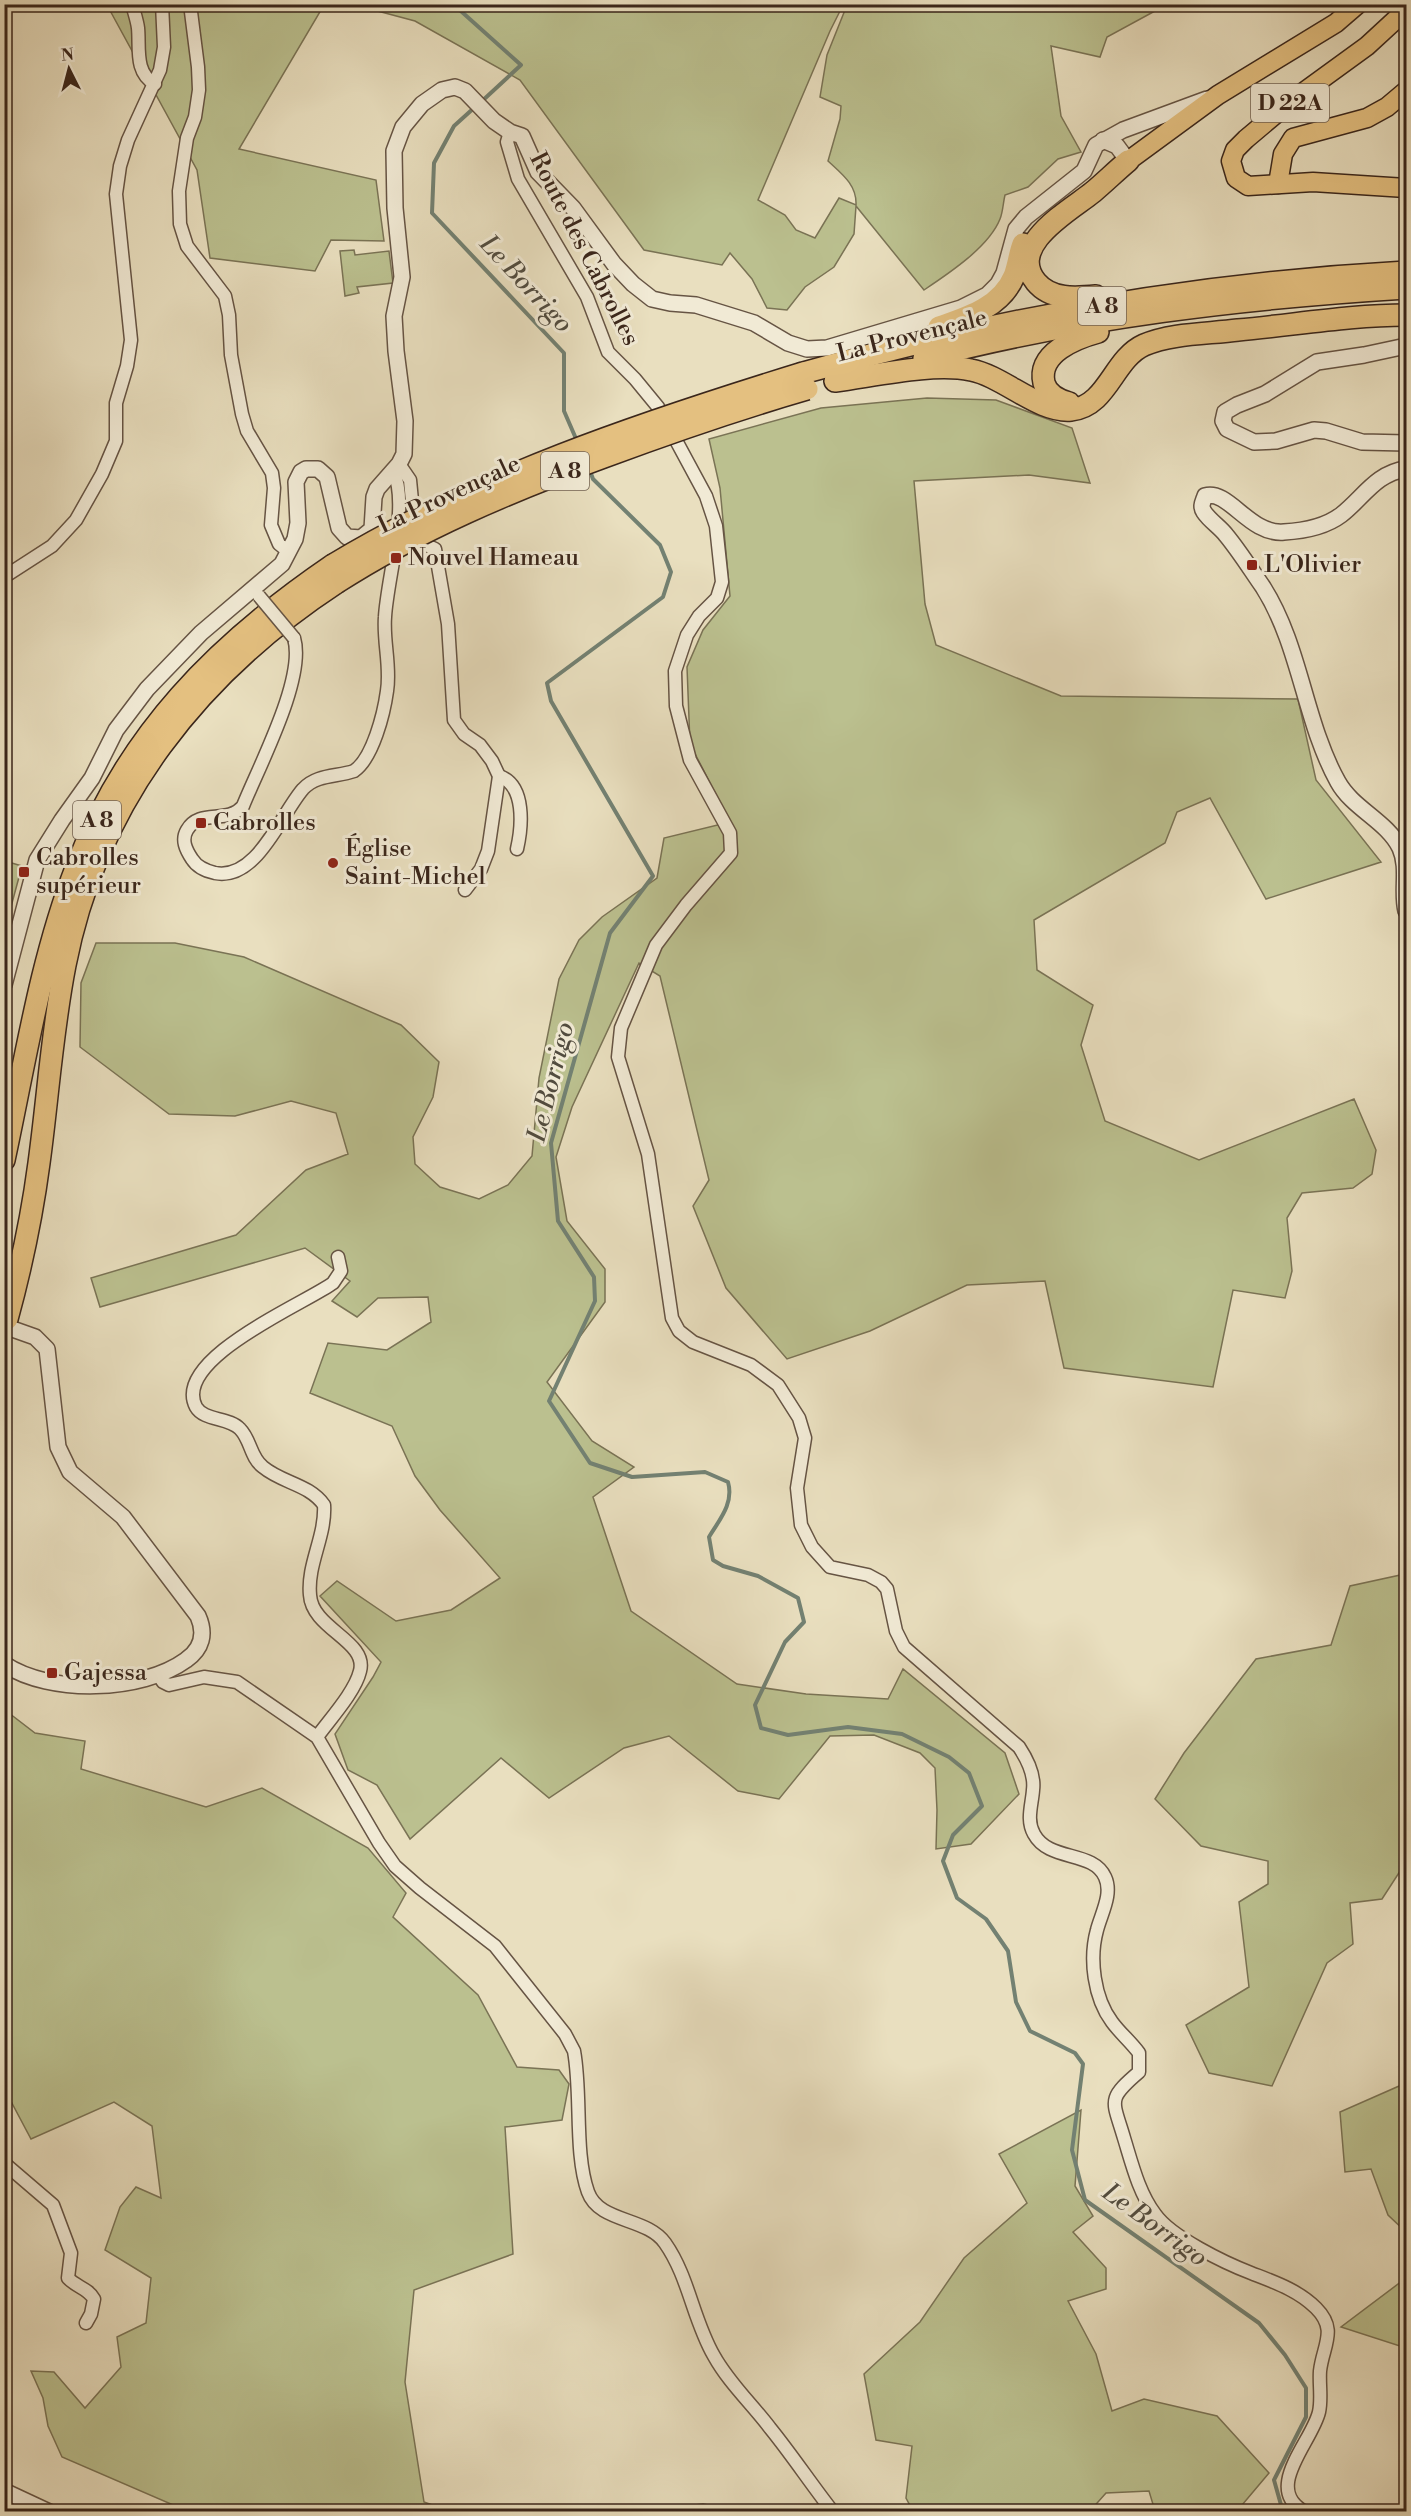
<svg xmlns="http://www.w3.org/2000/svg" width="1411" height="2516" viewBox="0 0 1411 2516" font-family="'Libre Bodoni',serif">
  <rect width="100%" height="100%" fill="#e9dfbf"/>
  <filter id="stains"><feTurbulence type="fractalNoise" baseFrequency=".00333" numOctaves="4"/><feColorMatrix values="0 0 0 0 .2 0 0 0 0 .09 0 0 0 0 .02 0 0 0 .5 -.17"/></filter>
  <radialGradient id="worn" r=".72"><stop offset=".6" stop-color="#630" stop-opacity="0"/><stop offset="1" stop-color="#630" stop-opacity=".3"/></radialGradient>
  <g fill="#bbc08f" stroke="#7a7355" stroke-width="1.5">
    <polygon points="107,5 324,5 239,149 376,180 384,241 331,240 315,271 210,258 197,170"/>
    <path d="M355,5H843L830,31L758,200L785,215L796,230L815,238L839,198L856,205C857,185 842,174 828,161L840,119L841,106L820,97L827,55L847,5H1166L1107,37L1100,57L1051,46L1061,116L1081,152L1058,159L1028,187L1005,195C1003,203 1003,212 1000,219C989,247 948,274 924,290L856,206L854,234L834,267L805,287L787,310L767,308L752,279L730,253L722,265L644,250L520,80L415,21Z"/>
    <polygon points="354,250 355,255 389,251 393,283 357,287 359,293 345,296 340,251"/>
    <polygon points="927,398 996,400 1072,428 1090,483 1029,475 914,481 925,604 936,645 1061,696 1298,699 1316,780 1381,862 1266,899 1210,798 1177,812 1165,843 1034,920 1037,970 1093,1005 1081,1045 1105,1121 1199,1160 1354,1099 1376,1150 1372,1174 1353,1188 1302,1193 1287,1218 1292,1271 1285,1298 1233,1290 1213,1387 1064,1368 1045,1281 967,1285 870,1331 787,1359 726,1288 693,1206 709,1180 660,976 639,963 572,1107 556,1157 567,1221 605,1269 605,1302 547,1382 592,1441 634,1467 593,1497 631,1611 737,1684 806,1694 888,1699 903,1669 1005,1753 1019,1794 971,1844 936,1849 937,1810 935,1768 920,1753 874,1735 830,1736 779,1799 738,1791 669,1736 624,1748 549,1798 501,1758 410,1839 377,1785 348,1770 335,1734 373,1677 381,1662 320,1596 337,1581 396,1621 451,1610 500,1578 440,1510 415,1476 392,1426 310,1393 328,1343 387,1350 431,1322 428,1297 378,1298 357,1317 332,1301 350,1281 305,1248 100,1307 91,1278 236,1235 306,1170 348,1154 336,1113 291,1101 235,1116 169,1114 80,1047 81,983 96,943 175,943 244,957 401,1025 439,1062 433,1097 413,1137 415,1164 440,1187 479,1199 508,1185 532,1156 539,1078 559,979 579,940 602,917 657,878 664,838 730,822 690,744 687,667 703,630 730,596 720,488 709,439 821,408"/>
    <polygon points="5,861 22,866 5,929 4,861"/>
    <polygon points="1405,1574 1406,1596 1406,1862 1382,1899 1350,1903 1353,1944 1327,1963 1272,2086 1209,2073 1186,2025 1249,1987 1239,1902 1268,1884 1268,1861 1201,1846 1155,1799 1184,1753 1256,1659 1331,1645 1350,1586"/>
    <polygon points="5,1710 35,1733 85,1741 81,1769 206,1807 262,1788 368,1848 406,1893 393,1917 478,1995 517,2067 559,2070 569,2084 562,2120 505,2127 513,2254 414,2290 405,2382 424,2502 449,2511 406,2511 405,2505 348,2512 187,2511 62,2457 48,2426 43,2398 31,2371 54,2372 85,2408 121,2367 117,2337 146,2323 151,2278 105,2250 120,2207 136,2187 161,2198 152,2126 114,2102 31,2139 5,2090"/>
    <polygon points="1406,2083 1406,2232 1388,2215 1371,2169 1345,2172 1340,2112"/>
    <polygon points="1081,2110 1075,2186 1093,2216 1073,2232 1106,2268 1106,2289 1068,2301 1096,2354 1112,2411 1144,2399 1217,2416 1269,2473 1237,2511 1155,2511 1149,2491 1106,2493 1090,2511 913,2511 906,2498 912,2446 876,2440 864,2374 920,2322 964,2258 1027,2203 999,2154"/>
    <polygon points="1406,2278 1406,2348 1341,2327"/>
    <polygon points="703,2504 739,2511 644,2511"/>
  </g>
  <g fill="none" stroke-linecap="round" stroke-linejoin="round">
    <g stroke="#738172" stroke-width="4">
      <polyline points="453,4 521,65 481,102"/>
      <polyline points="475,107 454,126 434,163 432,213 564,353 564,411 577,441"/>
      <path d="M590,471L593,479L660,545L671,572L663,597L547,683L551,701L653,876L610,933L551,1143L558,1221L594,1277L595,1301L549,1401L590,1463L632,1477L705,1472L728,1482C734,1503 720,1519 709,1537L713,1560L723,1566L758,1576L798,1598L804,1622L785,1642L755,1705L761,1728L788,1735L848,1727L902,1734L949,1757L969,1773L982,1806L953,1835L943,1861L957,1898L986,1919L1008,1951L1016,2002L1030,2031L1075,2053L1083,2064L1072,2150L1085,2200L1259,2323L1285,2355L1306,2388V2417L1274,2480L1283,2512"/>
    </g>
    <defs>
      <g id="minor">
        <path d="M132,4C134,12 137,20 138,28C140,47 134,73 155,84"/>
        <polyline points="190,4 198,67 199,90 195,117 187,138 179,191 180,224 187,246 225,296 229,315 231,355 242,414 247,431 272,473 274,488 271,525 279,544 289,552"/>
        <path d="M510,132L507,142L518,179L587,297L608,352L635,379L658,407L706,496L716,526L722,582L717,598L699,616L687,635L675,671L676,706L690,760L730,833L731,853L686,905L656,945L621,1028L618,1057L648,1154L672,1318L679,1331L693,1342L751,1365L778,1385L799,1418L805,1438L797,1488L801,1525L812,1547L830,1567L868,1575L881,1582L887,1589L896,1631L904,1647L1019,1747C1027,1759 1035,1775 1033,1790C1032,1805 1026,1820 1034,1834C1049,1862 1093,1850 1105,1877C1113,1894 1101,1914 1097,1930C1089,1959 1094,1998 1112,2022C1120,2033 1131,2042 1139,2053V2072C1106,2100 1113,2100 1124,2138C1132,2164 1139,2193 1155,2214C1171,2237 1225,2263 1251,2273C1274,2282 1298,2290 1316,2308C1338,2330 1323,2345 1320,2371C1319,2384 1322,2399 1319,2412C1312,2442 1262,2489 1305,2512"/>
        <polyline points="399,464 410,480 413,511 424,544 435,549 448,624 454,720 464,734 480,745 492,761 499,776 488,851 481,869 465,890"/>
        <polyline points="4,577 52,546 76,520 102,474 116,441 116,403 127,366 131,340 116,194 120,166 128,140 160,70 164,47 162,4"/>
        <path d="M294,638C306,678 259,766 243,806C227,825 200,808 187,830C181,840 186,850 192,859C197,867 206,871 215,873C257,881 281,814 303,789C317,774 337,777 354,771C373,758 384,713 387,691C391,666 383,642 385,617C387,579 410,503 393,471"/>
        <path d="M499,776C526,785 522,827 517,849"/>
        <path d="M159,1676L163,1682L169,1685L204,1677L237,1682L317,1737L379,1843L395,1866L420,1888L495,1946L565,2034L574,2051C582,2094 574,2153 588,2192C599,2223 647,2217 665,2243C689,2277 693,2320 714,2356C729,2383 751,2403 770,2428C792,2455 811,2484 833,2512"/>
        <path d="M317,1737C330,1719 355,1692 360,1671C368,1641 312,1629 310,1595C307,1564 326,1536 324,1505C309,1484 282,1483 263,1467C250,1457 251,1440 240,1429C229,1417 204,1421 196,1407C171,1359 306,1303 333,1283L341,1271L338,1257"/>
        <path d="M4,2163L53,2205L71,2253L68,2278C76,2287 88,2288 94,2299L91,2314L86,2323"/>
      </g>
      <g id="tertiary">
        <polyline points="1103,140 1117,146 1128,161"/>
        <polyline points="1406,346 1364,355 1317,362 1265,394 1237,405 1225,412 1223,421 1227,429 1254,442 1276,441 1314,430 1326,431 1362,442 1406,443"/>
        <path d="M1406,469C1376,473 1363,498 1341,515C1325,527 1303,531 1284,532C1249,535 1229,489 1205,496C1203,502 1200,506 1204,512C1210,521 1220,527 1226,535C1240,552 1251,570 1263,587C1301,647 1304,721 1338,782C1353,809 1387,821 1400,848C1409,868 1401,891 1406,911"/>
        <polyline points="4,985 37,860 62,820 92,778 116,730 147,689 201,633 282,564 295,539 298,523 296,482 301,472 306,469 318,469 327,477 339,528 347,537 361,538 372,529 374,497 377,489 399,464 404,454 405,421 396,351 394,316 402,277 395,208 394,151 403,127 422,104 442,90 455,87 465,91 494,121 510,132 522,136 538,172 573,208 614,264 633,284 652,299 670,303 696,305 754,323 788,343 807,349 827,348 961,308 987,295 998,284 1004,273 1016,229 1026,217 1084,171 1096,145 1123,130 1207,99"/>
        <path d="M4,1326L35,1337L47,1349L58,1447L70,1472L123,1517L198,1616C206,1634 202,1649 186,1660C142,1692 50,1695 4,1664"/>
        <polyline points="4,2491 49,2512"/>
      </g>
      <g id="primary">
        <polyline points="1406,10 1367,46 1290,102 1246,139 1235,150 1231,161 1236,178 1248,186 1313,182 1406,188"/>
        <polyline points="1128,161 1218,95 1336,23 1358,4"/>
        <polyline points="1278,184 1283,154 1293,138 1367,118 1387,107 1406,91"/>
      </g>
      <g id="motorway">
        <path d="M1096,296C1075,298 1051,300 1036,282C1006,245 1071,210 1093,192C1105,182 1116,171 1128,161"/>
        <path d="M939,327C968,317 1001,307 1014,276C1018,266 1019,254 1023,244"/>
        <path d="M924,358C1081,317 1244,298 1406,288"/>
        <path d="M803,373C999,318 1203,283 1406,272"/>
        <path d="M835,381C874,376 933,362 971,370C1003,376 1039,413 1071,410C1108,406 1113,359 1144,345C1172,333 1208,334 1238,330C1294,325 1351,315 1406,315"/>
        <path d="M1069,403C1058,400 1047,394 1044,383C1037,353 1076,338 1098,332"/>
        <path d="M4,1160C25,1063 40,961 76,868C127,734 217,644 333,565"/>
        <path d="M7,1319C21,1268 32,1216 39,1163C48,1097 52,1031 65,965C97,800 199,673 336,583"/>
      </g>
    </defs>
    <use href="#minor" stroke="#665444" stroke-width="15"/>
    <use href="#tertiary" stroke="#665444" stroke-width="18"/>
    <use href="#primary" stroke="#3a261b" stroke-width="21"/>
    <use href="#motorway" stroke="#3a261b" stroke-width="24"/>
    <use href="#minor" stroke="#f1ead5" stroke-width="12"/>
    <use href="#tertiary" stroke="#f1ead5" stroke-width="15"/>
    <use href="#primary" stroke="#e4c080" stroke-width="18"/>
    <use href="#motorway" stroke="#e4c080" stroke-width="21"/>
    <defs>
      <polyline id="minor-bridge" points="259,596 294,638"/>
      <g id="motorway-bridge">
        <path d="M333,565C479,477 641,423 803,373"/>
        <path d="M336,583C420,529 511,491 604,457C671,432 738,409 807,389"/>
      </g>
    </defs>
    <use href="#minor-bridge" stroke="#665444" stroke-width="15" stroke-linecap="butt"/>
    <use href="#motorway-bridge" stroke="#3a261b" stroke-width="24" stroke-linecap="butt"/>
    <use href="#minor-bridge" stroke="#f1ead5" stroke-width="12"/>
    <use href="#motorway-bridge" stroke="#e4c080" stroke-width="21"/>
  </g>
  <g fill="#8f2418" stroke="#f1ead5" stroke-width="2">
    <rect x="390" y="552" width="12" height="12" rx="3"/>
    <rect x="1246" y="559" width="12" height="12" rx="3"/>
    <rect x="195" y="817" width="12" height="12" rx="3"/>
    <circle cx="333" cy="863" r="6"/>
    <rect x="18" y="866" width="12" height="12" rx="3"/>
    <rect x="46" y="1667" width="12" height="12" rx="3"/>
  </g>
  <g text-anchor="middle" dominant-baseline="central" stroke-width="6" stroke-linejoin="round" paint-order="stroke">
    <g fill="#f1ead5" stroke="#716153" stroke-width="1.5">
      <rect x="1251" y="84" width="78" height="38" rx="4.5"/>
      <rect x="1078" y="287" width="48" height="38" rx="4.5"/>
      <rect x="541" y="452" width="48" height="38" rx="4.5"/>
      <rect x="73" y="801" width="48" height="38" rx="4.5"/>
    </g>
    <g font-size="22" font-weight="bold" fill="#3a261b">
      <text x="1290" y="103">D 22A</text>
      <text x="1102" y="306">A 8</text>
      <text x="565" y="471">A 8</text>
      <text x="97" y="820">A 8</text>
    </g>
    <g font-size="24" fill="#3a261b" stroke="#f1ead5">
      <text transform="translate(584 249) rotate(63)">Route des Cabrolles</text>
      <text transform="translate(912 336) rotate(-14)">La Provençale</text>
      <text transform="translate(449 495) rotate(-25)">La Provençale</text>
    </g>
    <g font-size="24" fill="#3a261b" stroke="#f1ead5" text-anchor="start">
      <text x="408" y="558">Nouvel Hameau</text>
      <text x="1264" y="565">L'Olivier</text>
      <text x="213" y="823">Cabrolles</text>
      <text x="345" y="849">Église<tspan x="345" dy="28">Saint-Michel</tspan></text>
      <text x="36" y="858">Cabrolles<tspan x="36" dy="28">supérieur</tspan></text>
      <text x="64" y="1673">Gajessa</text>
    </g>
    <g font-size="26" font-style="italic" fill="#524c3f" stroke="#f1ead5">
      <text transform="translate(526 284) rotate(47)">Le Borrigo</text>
      <text transform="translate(551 1082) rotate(-76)">Le Borrigo</text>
      <text transform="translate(1155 2225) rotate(36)">Le Borrigo</text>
    </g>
  </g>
  <rect width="1411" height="2516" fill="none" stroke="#e9dfbf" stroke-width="24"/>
  <rect x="6" y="6" width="1399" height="2504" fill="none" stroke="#3a261b" stroke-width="3"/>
  <rect x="12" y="12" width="1387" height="2492" fill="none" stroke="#3a261b" stroke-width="1.5"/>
  <g transform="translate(69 69) rotate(354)" stroke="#f1ead5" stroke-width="4.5" paint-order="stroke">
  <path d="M0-4.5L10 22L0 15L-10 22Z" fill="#3a261b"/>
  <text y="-9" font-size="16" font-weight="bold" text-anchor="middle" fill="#3a261b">N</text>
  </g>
  <rect width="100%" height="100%" filter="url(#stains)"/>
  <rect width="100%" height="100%" fill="url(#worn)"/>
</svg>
